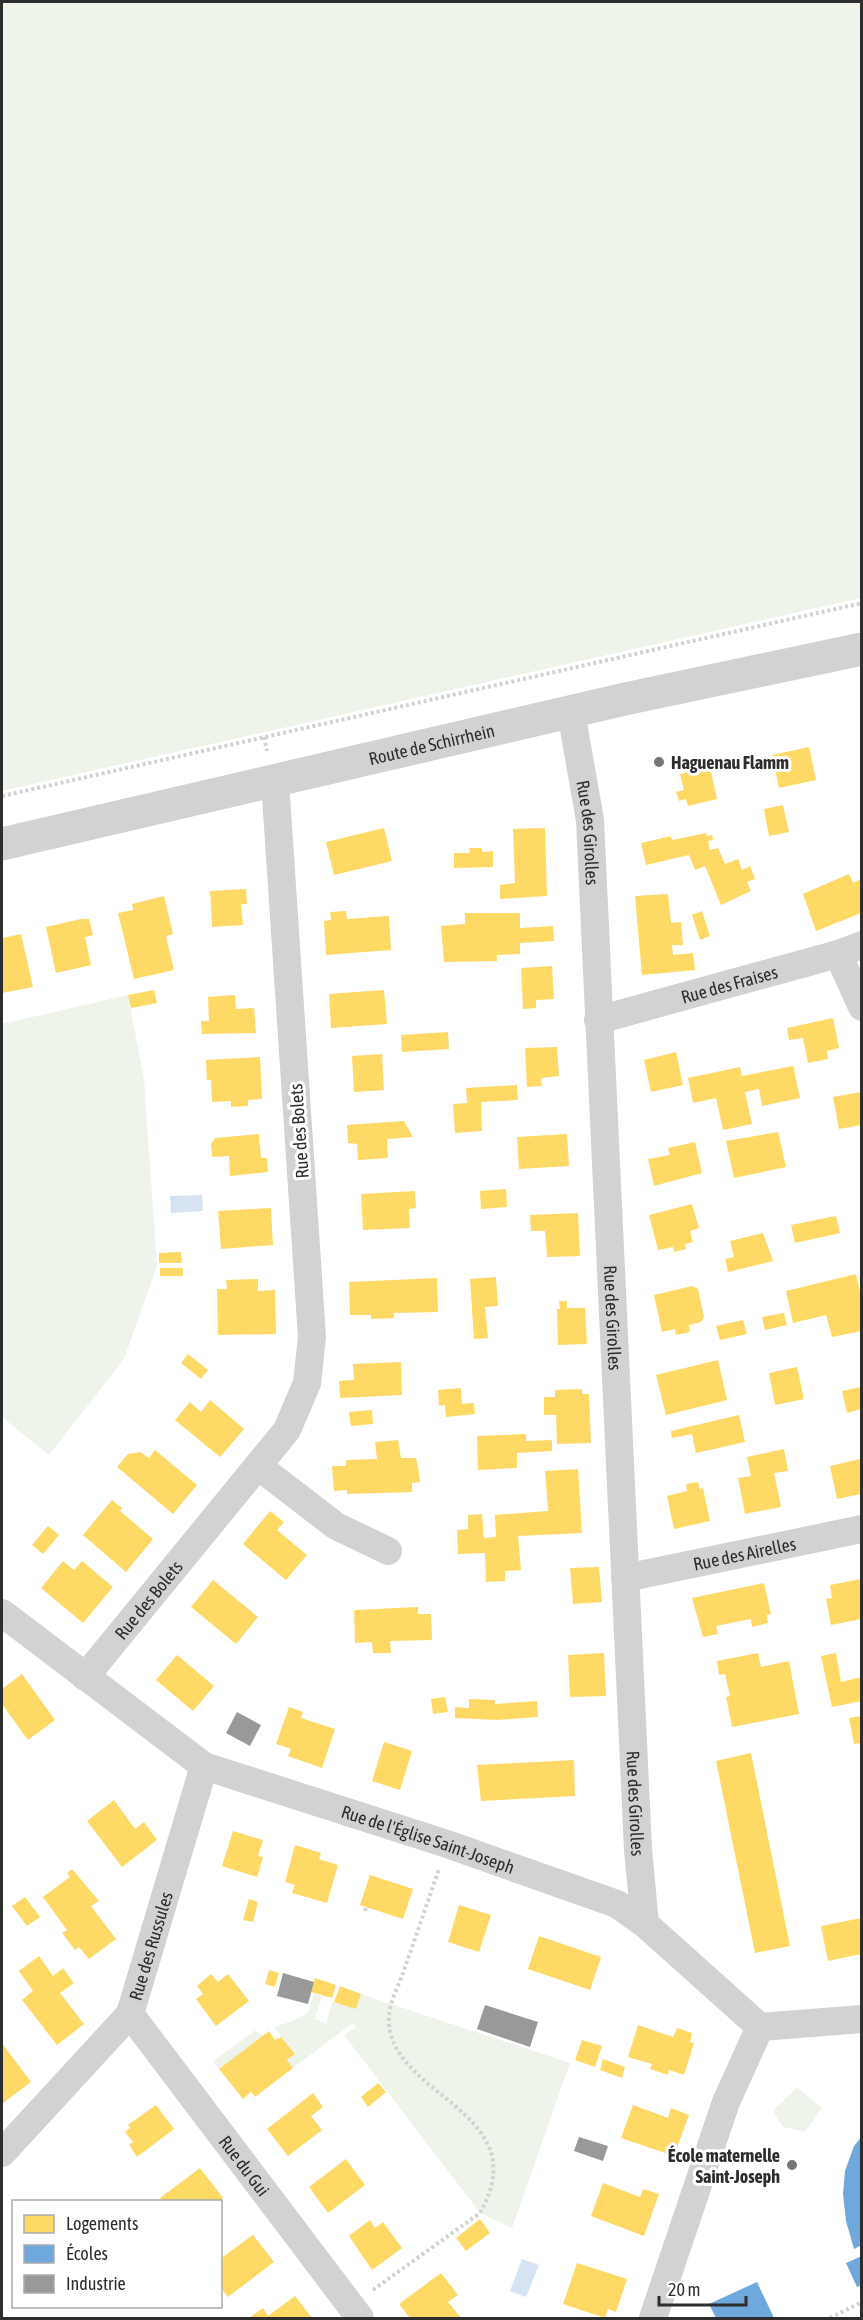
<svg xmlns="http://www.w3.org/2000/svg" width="863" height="2320" viewBox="0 0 863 2320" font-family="'Asap Condensed',sans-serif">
  <rect width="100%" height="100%" fill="#fff"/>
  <g fill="#eef4ea">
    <polygon points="2,2 861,2 861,598 2,791"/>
    <polygon points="128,995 144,1079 157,1266 124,1359 49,1455 2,1417 2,1024"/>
    <polygon points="314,1993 322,1996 315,2019 326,2023 333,2001 356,2009 361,1994 570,2063 512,2228 480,2213 344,2035 356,2027 353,2023 293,2068 287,2060 294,2054 274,2027 293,2021 308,2012"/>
    <polygon points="256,2030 263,2036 219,2069 213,2061"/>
    <polygon points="797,2087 822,2108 805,2132 783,2127 773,2111"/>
  </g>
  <g fill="#d6e3f2">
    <polygon points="202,1195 203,1211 171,1213 170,1196"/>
    <polygon points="522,2259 539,2265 526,2297 510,2291"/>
  </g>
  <g fill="#ffd966">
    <polygon points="809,747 816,780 779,788 772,755"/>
    <polygon points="710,767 717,799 688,806 686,799 679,801 676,792 684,790 680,774"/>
    <polygon points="783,805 789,832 769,836 764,809"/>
    <polygon points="384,828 392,861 334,875 326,842"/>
    <polygon points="545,828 547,896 500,899 500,885 515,883 513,829"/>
    <polygon points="706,833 707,836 712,835 713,840 708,841 710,850 718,848 725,864 738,859 742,870 750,866 755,879 747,882 751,891 721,905 705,866 695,870 689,855 646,865 641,843 671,836 672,840"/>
    <polygon points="469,848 482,848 482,852 493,851 493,867 454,868 454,853 470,853"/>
    <polygon points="849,874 853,883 861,879 861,913 816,931 803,894"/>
    <polygon points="246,889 247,904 241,904 243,925 212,927 210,891"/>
    <polygon points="668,894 671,923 681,922 683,945 672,945 673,955 693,953 695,970 642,975 635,896"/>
    <polygon points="164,896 173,934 166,936 174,970 134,979 118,913 133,910 132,904"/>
    <polygon points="346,911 347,919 389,916 391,950 326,955 324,921 331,920 330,912"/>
    <polygon points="702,911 710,936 700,940 692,915"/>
    <polygon points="465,913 520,913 520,928 553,926 554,941 520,943 520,954 497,955 497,961 444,962 441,926 465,924"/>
    <polygon points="81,919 89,919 93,935 85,937 91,965 56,973 46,927"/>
    <polygon points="21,934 33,987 2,993 2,938"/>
    <polygon points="552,966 554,999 536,1000 536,1008 523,1009 521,968"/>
    <polygon points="154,990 157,1003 131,1008 128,995"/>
    <polygon points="384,990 387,1024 331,1028 329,994"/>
    <polygon points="235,995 236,1009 254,1008 256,1033 202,1034 201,1021 209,1021 208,997"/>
    <polygon points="833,1018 839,1048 827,1051 828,1059 808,1063 803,1038 789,1040 787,1028"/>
    <polygon points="448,1032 449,1049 402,1052 401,1035"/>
    <polygon points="557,1047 559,1076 541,1078 542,1086 527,1087 525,1048"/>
    <polygon points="676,1052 683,1085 651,1092 644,1060"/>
    <polygon points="382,1054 384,1090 354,1092 352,1056"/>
    <polygon points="260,1057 262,1099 248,1100 248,1106 231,1107 231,1101 212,1102 211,1080 207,1080 206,1060"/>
    <polygon points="793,1066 800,1098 762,1106 759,1089 745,1092 752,1124 723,1130 716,1098 693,1103 688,1078 740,1067 742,1076"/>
    <polygon points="517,1085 518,1100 481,1102 482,1131 455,1133 453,1104 467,1103 466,1088"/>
    <polygon points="861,1092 861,1125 839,1129 833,1097"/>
    <polygon points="404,1121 413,1137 387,1139 388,1158 358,1160 357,1144 348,1143 347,1125"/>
    <polygon points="778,1132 786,1167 734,1178 726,1141"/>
    <polygon points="259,1134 261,1158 267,1158 268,1172 230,1176 229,1156 212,1157 211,1144 215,1138"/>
    <polygon points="567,1134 569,1166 519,1169 517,1137"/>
    <polygon points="695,1142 702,1173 654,1186 648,1159 670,1155 668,1148"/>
    <polygon points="506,1189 507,1207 481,1209 480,1191"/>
    <polygon points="415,1191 416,1208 409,1209 410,1228 363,1230 361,1194"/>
    <polygon points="692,1204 699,1228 690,1231 693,1242 685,1244 686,1249 674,1252 673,1247 658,1250 649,1215"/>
    <polygon points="271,1208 273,1245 221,1249 218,1211"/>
    <polygon points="578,1213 580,1256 547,1257 545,1231 531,1231 530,1215"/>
    <polygon points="836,1216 840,1233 795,1243 791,1225"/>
    <polygon points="763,1233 773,1261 728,1272 725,1259 734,1257 730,1241"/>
    <polygon points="181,1252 182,1263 159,1263 159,1253"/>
    <rect x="160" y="1268" width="23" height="8"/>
    <polygon points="856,1274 861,1297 861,1331 832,1337 826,1315 793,1323 786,1291"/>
    <polygon points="496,1277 498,1306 485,1307 488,1338 474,1339 470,1279"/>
    <polygon points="437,1278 438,1312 394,1313 394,1318 371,1319 371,1315 350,1315 349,1282"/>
    <polygon points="258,1279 258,1291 275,1290 276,1334 218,1335 217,1289 227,1289 226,1280"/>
    <polygon points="692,1286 698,1289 704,1317 701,1322 689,1325 690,1332 676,1335 675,1329 662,1332 654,1295"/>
    <polygon points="559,1301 567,1301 567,1308 585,1308 587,1344 558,1345 557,1309 560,1309"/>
    <polygon points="784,1313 787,1325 765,1330 762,1317"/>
    <polygon points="743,1320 747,1334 720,1340 716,1326"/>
    <polygon points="188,1354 208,1370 201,1379 181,1363"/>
    <polygon points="718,1360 727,1400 666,1415 656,1375"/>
    <polygon points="401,1362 402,1395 340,1398 339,1381 354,1380 353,1364"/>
    <polygon points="797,1367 804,1399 775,1405 769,1373"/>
    <polygon points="861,1387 861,1409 847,1413 842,1391"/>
    <polygon points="461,1388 462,1404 474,1403 475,1414 446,1417 445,1405 439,1406 438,1390"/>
    <polygon points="582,1389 582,1394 589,1394 591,1443 557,1444 556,1415 544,1415 544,1397 555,1397 555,1390"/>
    <polygon points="210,1400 244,1429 220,1457 175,1420 190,1402 201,1412"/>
    <polygon points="372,1410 373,1424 351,1426 349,1412"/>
    <polygon points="739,1415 745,1442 696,1453 692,1434 672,1438 671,1431"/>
    <polygon points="526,1434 526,1441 552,1440 552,1451 517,1453 517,1468 478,1470 477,1436"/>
    <polygon points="398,1440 401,1458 416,1458 418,1467 420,1482 412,1483 412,1492 347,1494 347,1490 334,1491 332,1466 346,1466 346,1460 377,1459 375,1442"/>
    <polygon points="784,1449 788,1471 774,1473 781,1507 745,1514 738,1478 751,1476 747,1457"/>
    <polygon points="155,1450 197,1485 173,1514 117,1467 128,1454 140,1452 149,1458"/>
    <polygon points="860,1459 861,1494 837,1499 830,1466"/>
    <polygon points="578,1469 582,1533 518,1536 521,1570 505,1571 505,1581 486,1582 485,1553 458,1554 457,1530 468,1529 468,1515 482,1514 484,1538 496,1537 495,1515 548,1511 545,1471"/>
    <polygon points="698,1482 700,1489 703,1488 710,1521 674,1529 667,1496 687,1491 686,1484"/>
    <polygon points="112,1500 122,1508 120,1511 153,1539 126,1572 83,1535"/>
    <polygon points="270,1511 284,1522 277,1530 307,1555 286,1580 243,1544"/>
    <polygon points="48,1526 59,1535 43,1554 32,1545"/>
    <polygon points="63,1561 74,1570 82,1561 113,1587 83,1623 41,1588"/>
    <polygon points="599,1567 602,1602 573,1604 570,1568"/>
    <polygon points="861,1579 861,1619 831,1625 826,1599 832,1598 830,1585"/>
    <polygon points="213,1580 258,1617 236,1644 191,1607"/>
    <polygon points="764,1583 771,1614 767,1615 768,1623 752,1627 751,1619 716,1626 718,1634 703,1637 692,1598"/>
    <polygon points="418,1607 418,1614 431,1614 432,1640 390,1641 391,1653 373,1653 372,1642 355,1643 354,1610"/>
    <polygon points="604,1653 606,1696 570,1697 568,1655"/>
    <polygon points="758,1653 761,1667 789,1661 799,1714 732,1727 726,1697 730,1696 725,1674 719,1675 717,1661"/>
    <polygon points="836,1653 841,1682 861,1677 861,1701 832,1707 821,1656"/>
    <polygon points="177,1655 214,1686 193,1711 156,1680"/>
    <polygon points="22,1674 55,1720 28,1740 2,1704 2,1689"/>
    <polygon points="445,1697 448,1712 433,1714 431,1699"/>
    <polygon points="469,1699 495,1700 495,1704 537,1701 538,1717 497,1720 455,1718 455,1707 469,1708"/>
    <polygon points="289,1707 303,1712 301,1718 335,1729 322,1768 288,1756 291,1749 276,1744"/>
    <polygon points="861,1716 861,1743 854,1744 849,1718"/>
    <polygon points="384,1742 412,1751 400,1790 372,1781"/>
    <polygon points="751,1753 790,1946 755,1953 716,1761"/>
    <polygon points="574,1760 575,1796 481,1801 477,1765"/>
    <polygon points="114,1800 135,1829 144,1822 157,1840 122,1867 87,1821"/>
    <polygon points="233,1831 263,1840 258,1856 263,1857 257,1877 222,1866"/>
    <polygon points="295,1845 321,1853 319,1859 338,1865 327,1903 292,1893 295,1885 285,1882"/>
    <polygon points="72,1869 99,1901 91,1906 116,1939 89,1959 79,1947 75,1950 62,1933 67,1930 43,1897 70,1877 67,1873"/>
    <polygon points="370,1875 413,1889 403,1919 360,1905"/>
    <polygon points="25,1897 40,1917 27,1926 12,1906"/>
    <polygon points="249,1899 258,1902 253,1922 243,1920"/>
    <polygon points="459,1905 491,1915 479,1952 448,1942"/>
    <polygon points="861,1918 861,1954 828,1961 821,1926"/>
    <polygon points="539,1936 601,1957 590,1990 528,1969"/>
    <polygon points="39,1956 53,1976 63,1968 74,1983 60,1993 84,2024 57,2045 22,2000 33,1991 19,1971"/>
    <polygon points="269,1970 279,1973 275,1987 265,1984"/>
    <polygon points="211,1974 218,1982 228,1974 249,2001 216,2026 196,1999 203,1994 197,1986"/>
    <polygon points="315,1978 336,1985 332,1998 311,1992"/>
    <polygon points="340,1986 361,1994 356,2009 334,2002"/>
    <polygon points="638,2025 673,2037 677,2028 692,2033 690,2042 694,2043 684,2075 669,2070 668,2075 650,2069 652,2064 628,2057"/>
    <polygon points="269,2031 275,2040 281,2037 295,2054 287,2060 293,2068 255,2097 251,2092 243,2099 219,2069"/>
    <polygon points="582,2040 602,2046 595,2067 575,2060"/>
    <polygon points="2,2043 31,2082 3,2103 2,2102"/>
    <polygon points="603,2059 625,2067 622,2078 600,2070"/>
    <polygon points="378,2083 386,2092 368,2107 361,2097"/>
    <polygon points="313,2093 323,2107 311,2116 322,2130 288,2156 267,2129"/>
    <polygon points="156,2105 174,2129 137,2157 129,2145 133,2142 125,2132 130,2128 128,2125"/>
    <polygon points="633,2105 668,2118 671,2108 689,2115 674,2156 621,2138"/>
    <polygon points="346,2159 365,2185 328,2213 309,2187"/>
    <polygon points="200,2168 223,2198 219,2202 163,2202 160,2198"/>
    <polygon points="603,2183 640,2197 643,2189 659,2194 644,2236 591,2216"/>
    <polygon points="480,2219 490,2233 466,2251 456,2238"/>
    <polygon points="370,2220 375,2228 383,2222 402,2248 372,2270 349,2236"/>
    <polygon points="253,2235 274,2262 228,2297 220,2287 220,2259"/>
    <polygon points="577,2263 627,2279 616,2312 608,2309 605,2318 563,2304"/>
    <polygon points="441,2273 458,2295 448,2302 461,2318 410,2318 399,2304"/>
    <polygon points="295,2296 312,2318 249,2318 263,2308 268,2316"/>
  </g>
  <g fill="#6fa8dc">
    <polygon points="862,2136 862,2245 854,2249 846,2221 843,2194 845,2171 854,2146"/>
    <polygon points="862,2256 862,2285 857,2287 846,2263"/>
    <polygon points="757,2282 774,2318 716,2318 709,2304"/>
  </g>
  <g fill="#999">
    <polygon points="237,1712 261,1725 250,1746 226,1733"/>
    <polygon points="283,1973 314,1982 308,2004 277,1996"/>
    <polygon points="485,2005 538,2022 530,2047 477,2029"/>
    <polygon points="579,2137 608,2146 603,2161 574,2151"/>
  </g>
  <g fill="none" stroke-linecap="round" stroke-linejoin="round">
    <g stroke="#d2d2d2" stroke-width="4" stroke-dasharray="3 3" stroke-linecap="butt">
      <polyline points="264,737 267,751"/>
      <polyline points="2,796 862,603"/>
      <polyline points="365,1911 366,1907"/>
      <path d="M373,2290L480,2213C539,2110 385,2096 389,2017C389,2003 398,1987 403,1973C415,1939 427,1904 439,1869"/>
      <polyline points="830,2318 862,2302"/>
    </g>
    <g stroke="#d2d2d2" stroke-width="28">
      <path id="s1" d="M571,712L590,820L638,1849L645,1924"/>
      <polyline points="838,954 862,1007"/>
      <path id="s2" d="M598,1020L838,954L862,945"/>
      <polyline points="258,1466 336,1526 388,1551"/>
      <path id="s3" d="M625,1578L862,1529"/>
      <path id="s4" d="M2,1613L204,1766L447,1844L617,1904L645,1924L760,2027L862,2019"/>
      <path id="s5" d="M85,1677L287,1430L307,1383L312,1337L275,781"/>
      <path id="s6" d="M130,2014L360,2318"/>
      <path id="s7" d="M2,2153L130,2014L204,1766"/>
      <polyline points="653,2318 726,2102 760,2027"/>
    </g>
    <path stroke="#d2d2d2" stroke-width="33" id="s8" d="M2,844L625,699L862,649"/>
  </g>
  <g fill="#767676" stroke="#fff" stroke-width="2">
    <circle cx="659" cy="762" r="6"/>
    <circle cx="792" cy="2165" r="6"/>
  </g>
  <g text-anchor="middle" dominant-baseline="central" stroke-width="6" stroke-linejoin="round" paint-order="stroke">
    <g font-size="18" fill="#2d2d2d" stroke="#fff">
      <text stroke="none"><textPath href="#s8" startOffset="441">Route de Schirrhein</textPath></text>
      <text stroke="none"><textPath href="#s1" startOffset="122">Rue des Girolles</textPath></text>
      <text stroke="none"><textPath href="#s2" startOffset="136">Rue des Fraises</textPath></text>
      <text transform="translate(299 1131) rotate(-94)">Rue des Bolets</text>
      <text stroke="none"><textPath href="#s1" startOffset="608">Rue des Girolles</textPath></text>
      <text stroke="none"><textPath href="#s3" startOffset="122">Rue des Airelles</textPath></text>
      <text stroke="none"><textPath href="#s5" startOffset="100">Rue des Bolets</textPath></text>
      <text stroke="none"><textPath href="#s1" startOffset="1094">Rue des Girolles</textPath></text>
      <text stroke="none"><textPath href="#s4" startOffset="489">Rue de l'Église Saint-Joseph</textPath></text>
      <text stroke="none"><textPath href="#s7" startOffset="260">Rue des Russules</textPath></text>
      <text stroke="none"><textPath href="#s6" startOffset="190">Rue du Gui</textPath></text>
    </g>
    <g font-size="18" font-weight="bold" fill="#2d2d2d" stroke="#fff" text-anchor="start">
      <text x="671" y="762">Haguenau Flamm</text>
      <text x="780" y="2155" text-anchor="end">École maternelle<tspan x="780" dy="21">Saint-Joseph</tspan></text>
    </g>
  </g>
  <rect width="863" height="2320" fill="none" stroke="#2d2d2d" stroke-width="6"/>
  <rect x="12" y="2200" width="210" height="108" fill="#ffffff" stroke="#ababab" stroke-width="1.5"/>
  <rect x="24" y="2215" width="30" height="18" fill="#ffd966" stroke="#ababab" stroke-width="1.5"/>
  <text x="66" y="2230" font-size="18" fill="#2d2d2d">Logements</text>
  <rect x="24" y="2245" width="30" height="18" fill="#6fa8dc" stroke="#ababab" stroke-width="1.5"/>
  <text x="66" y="2260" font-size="18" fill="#2d2d2d">Écoles</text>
  <rect x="24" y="2275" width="30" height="18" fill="#999999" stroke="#ababab" stroke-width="1.5"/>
  <text x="66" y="2290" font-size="18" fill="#2d2d2d">Industrie</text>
  <path d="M659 2296v9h87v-9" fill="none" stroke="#2d2d2d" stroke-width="3"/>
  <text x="668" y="2296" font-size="18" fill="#2d2d2d" stroke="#ffffff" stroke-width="4.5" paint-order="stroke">20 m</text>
</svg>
